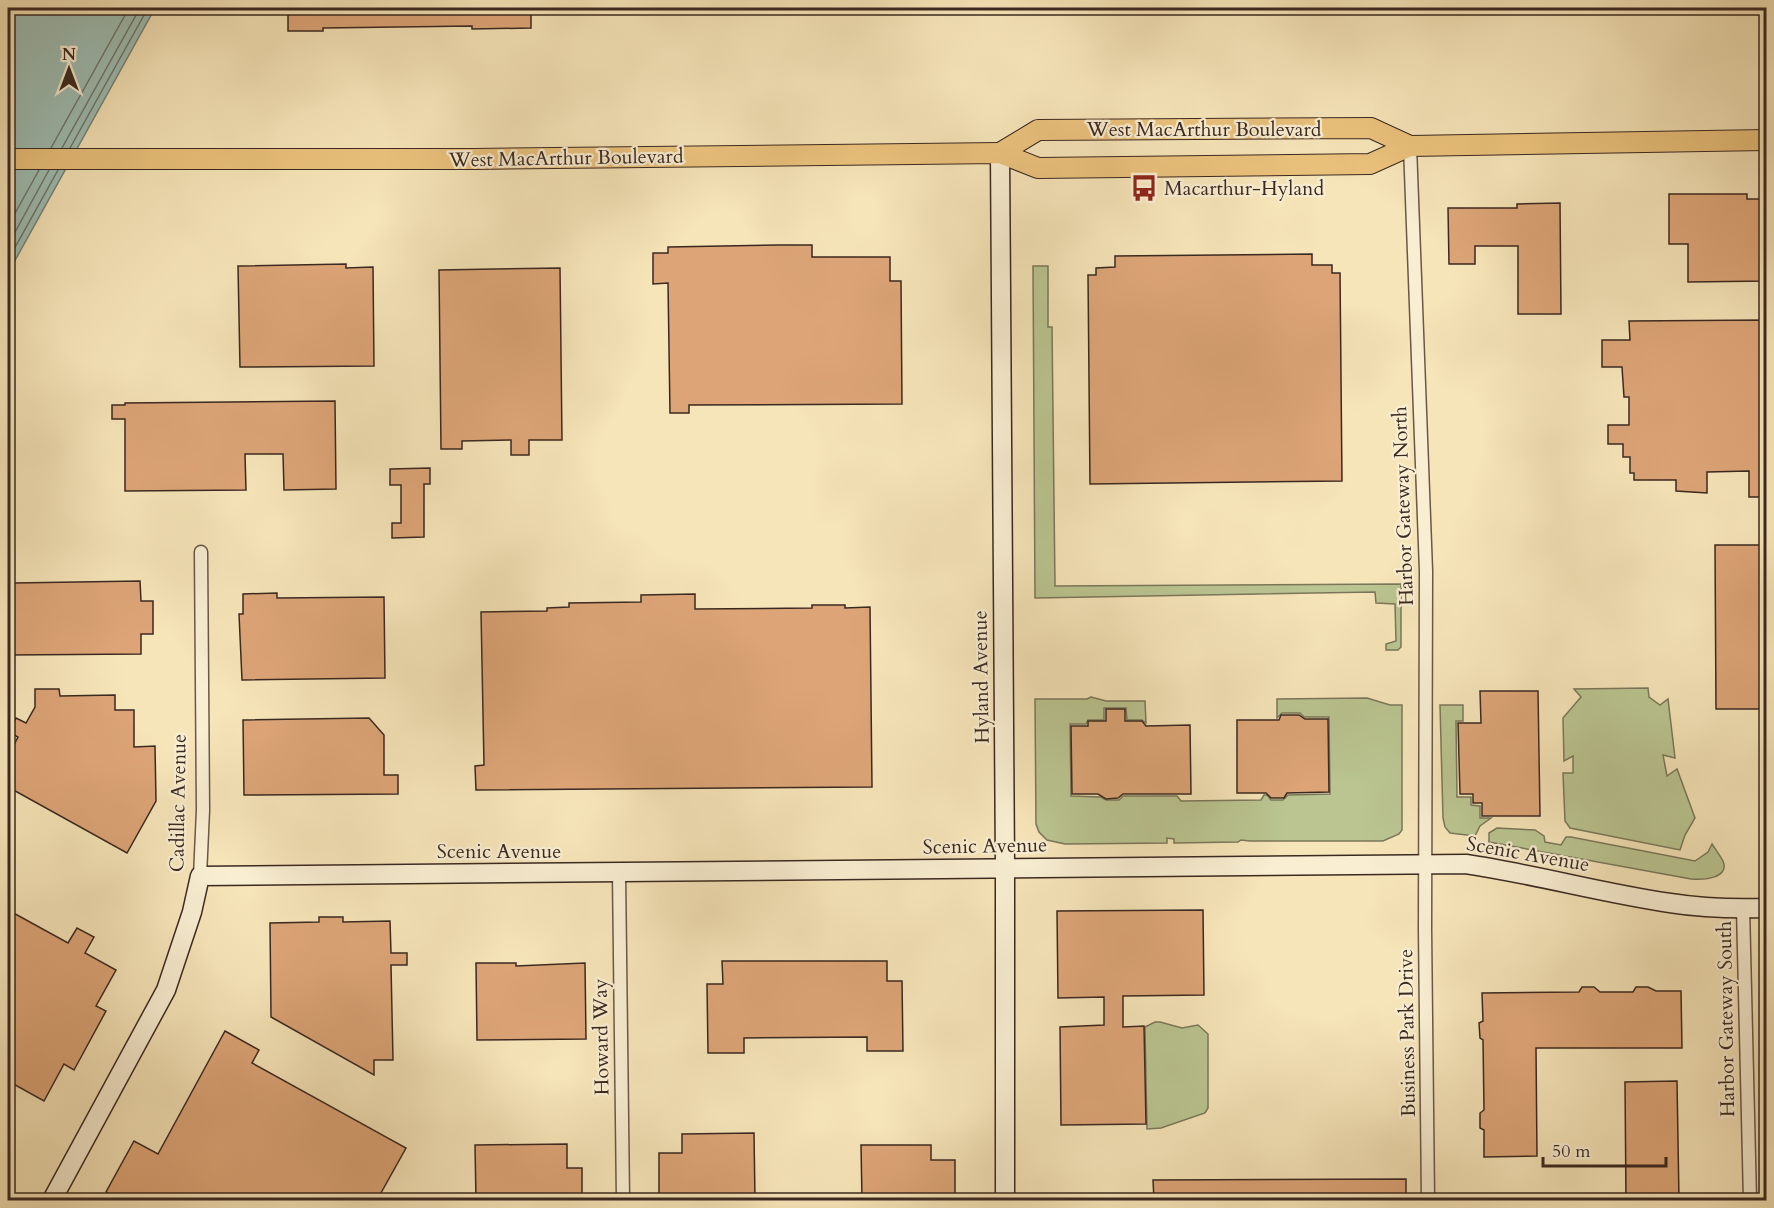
<svg xmlns="http://www.w3.org/2000/svg" width="1774" height="1208" viewBox="0 0 1774 1208" font-family="Cardo,serif">
  <rect width="100%" height="100%" fill="#f6e5b9"/>
  <filter id="stains"><feTurbulence type="fractalNoise" baseFrequency=".00333" numOctaves="4"/><feColorMatrix values="0 0 0 0 .2 0 0 0 0 .09 0 0 0 0 .02 0 0 0 .5 -.17"/></filter>
  <radialGradient id="worn" r=".72"><stop offset=".6" stop-color="#630" stop-opacity="0"/><stop offset="1" stop-color="#630" stop-opacity=".3"/></radialGradient>
  <g fill="#bac591" stroke="#7a7759" stroke-width="1.5">
    <polygon points="1033,266 1048,266 1048,327 1052,327 1055,586 1401,584 1401,647 1398,650 1386,650 1386,644 1396,641 1395,604 1376,603 1375,592 1035,598"/>
    <polygon points="1648,688 1649,697 1660,705 1668,699 1675,758 1663,755 1667,776 1677,769 1695,818 1685,835 1680,850 1570,828 1565,821 1563,773 1573,773 1573,756 1564,761 1563,718 1581,697 1574,689"/>
    <polygon points="1091,697 1106,701 1145,701 1146,723 1142,720 1127,720 1126,708 1104,708 1104,720 1088,720 1086,724 1070,724 1071,796 1101,797 1106,800 1119,800 1123,796 1177,796 1181,801 1261,800 1264,795 1267,795 1271,800 1283,800 1288,795 1330,794 1329,717 1304,717 1300,713 1282,713 1277,718 1277,699 1367,698 1390,705 1402,705 1402,830 1399,834 1383,841 1250,841 1241,840 1238,842 1174,843 1174,839 1167,838 1167,843 1065,844 1047,840 1039,832 1036,824 1035,699 1087,699"/>
    <polygon points="1440,705 1463,705 1463,721 1456,721 1457,797 1471,797 1471,805 1480,806 1480,818 1491,818 1480,826 1475,836 1450,833 1445,827 1443,818"/>
    <path d="M1497,828L1535,830L1544,836L1545,842L1561,845L1566,837H1571L1695,861L1708,852L1712,844C1715,849 1720,855 1723,861C1730,879 1702,880 1691,879L1489,842V833Z"/>
    <polygon points="1155,1022 1160,1022 1182,1028 1198,1025 1208,1034 1208,1108 1205,1113 1161,1128 1147,1129 1145,1027"/>
  </g>
  <polygon fill="#9dbeb4" stroke="#758279" stroke-width="1.5" points="9,8 155,8 8,273 8,10"/>
  <g fill="none" stroke-linecap="round" stroke-linejoin="round">
    <g stroke="#6c746a" stroke-width="1.5">
      <polyline points="51,148 129,8"/>
      <polyline points="62,148 140,8"/>
      <polyline points="70,148 148,8"/>
      <polyline points="8,226 39,170"/>
      <polyline points="8,245 49,170"/>
      <polyline points="8,260 58,170"/>
    </g>
  </g>
  <g fill="#dda577" stroke="#3a2921" stroke-width="1.5">
    <polygon points="288,8 531,8 531,28 472,29 472,26 323,28 323,31 288,31"/>
    <polygon points="1669,194 1747,194 1747,199 1767,199 1767,281 1688,282 1688,244 1669,244"/>
    <polygon points="1560,203 1561,314 1518,314 1518,246 1475,246 1475,264 1449,264 1448,208 1517,208 1517,204"/>
    <polygon points="778,245 812,245 812,257 890,257 890,281 901,281 902,404 689,405 689,413 670,413 668,283 653,284 653,253 668,253 668,247"/>
    <polygon points="1312,254 1312,265 1332,265 1332,273 1340,273 1342,481 1090,484 1088,275 1096,275 1096,268 1115,267 1115,256"/>
    <polygon points="346,264 346,268 373,267 374,366 240,367 238,266"/>
    <polygon points="560,268 562,440 529,440 529,455 511,455 511,440 462,441 462,449 441,449 439,270"/>
    <polygon points="1767,320 1767,497 1749,497 1749,471 1707,472 1707,493 1676,491 1676,480 1634,480 1634,473 1630,473 1630,457 1623,457 1623,444 1608,444 1608,425 1629,425 1629,397 1624,397 1622,367 1602,367 1602,340 1630,340 1629,321"/>
    <polygon points="335,401 336,489 284,490 283,454 245,454 246,490 125,491 125,419 112,419 112,405 125,405 125,403"/>
    <polygon points="430,468 430,484 424,484 424,537 392,538 392,523 401,523 401,485 390,485 390,469"/>
    <polygon points="1715,545 1767,545 1767,709 1716,709"/>
    <polygon points="140,581 141,601 153,601 153,634 141,634 141,654 8,655 8,592 13,583"/>
    <polygon points="277,593 277,598 384,597 385,678 242,680 239,614 243,614 243,594"/>
    <polygon points="695,594 695,609 812,608 812,605 845,605 845,608 870,607 872,787 476,790 475,766 484,765 481,612 547,611 547,608 569,607 569,603 641,602 641,595"/>
    <polygon points="35,689 59,689 60,696 115,695 115,710 134,710 134,747 155,746 156,801 127,853 8,787 8,756 18,737 9,732 16,718 26,723 35,707"/>
    <polygon points="1480,691 1538,691 1540,816 1482,816 1482,803 1473,803 1473,794 1460,794 1458,723 1481,723"/>
    <polygon points="1106,709 1125,709 1125,721 1142,721 1146,726 1190,725 1191,794 1123,794 1118,798 1106,799 1098,794 1072,794 1071,726 1088,726 1088,721 1106,721"/>
    <polygon points="1281,715 1299,715 1305,719 1328,719 1329,792 1287,793 1284,798 1271,798 1266,793 1237,793 1237,720 1279,720"/>
    <polygon points="369,718 384,735 384,775 398,775 398,794 244,795 243,720"/>
    <polygon points="8,910 68,943 77,928 94,937 85,953 116,970 96,1006 106,1011 74,1070 64,1064 44,1101 8,1081"/>
    <polygon points="1203,910 1204,995 1123,996 1123,1027 1144,1026 1146,1124 1061,1125 1060,1027 1104,1025 1104,997 1058,998 1057,911"/>
    <polygon points="319,917 343,917 343,922 390,921 391,953 407,953 407,965 391,965 393,1060 374,1060 374,1075 271,1017 270,923 319,922"/>
    <polygon points="722,961 887,961 887,981 902,981 903,1051 867,1051 867,1037 744,1038 744,1053 708,1053 707,984 723,984"/>
    <polygon points="476,963 516,963 516,966 585,963 586,1039 477,1040"/>
    <polygon points="1582,987 1594,987 1600,992 1633,992 1636,987 1648,987 1656,991 1681,991 1682,1048 1536,1048 1537,1156 1484,1157 1484,1130 1480,1128 1480,1113 1484,1110 1483,1040 1480,1038 1479,1023 1483,1021 1482,993 1579,992"/>
    <polygon points="225,1031 259,1050 252,1063 406,1148 377,1200 122,1200 106,1192 134,1141 158,1154"/>
    <polygon points="1677,1081 1679,1200 1626,1200 1625,1082"/>
    <polygon points="754,1133 755,1200 659,1200 659,1153 682,1153 682,1134"/>
    <polygon points="567,1144 567,1168 582,1168 582,1200 476,1200 475,1145"/>
    <polygon points="861,1145 931,1145 931,1160 955,1160 955,1200 862,1200"/>
    <polygon points="1406,1179 1406,1200 1154,1200 1153,1180"/>
  </g>
  <g fill="none" stroke-linecap="round" stroke-linejoin="round">
    <defs>
      <g id="street">
        <polyline points="1410,146 1426,571 1425,929 1428,1200"/>
        <polyline points="619,873 623,1200"/>
        <polyline points="200,876 203,810 201,552"/>
        <polyline points="1743,908 1750,1200"/>
      </g>
      <g id="secondary">
        <polyline points="1000,153 1005,868 1005,1200"/>
        <path d="M52,1200L166,990L192,912L200,876L1466,864C1534,874 1601,893 1670,903C1702,908 1734,909 1766,908"/>
      </g>
      <g id="primary">
        <polyline points="1000,153 1038,130 1371,128 1410,146"/>
        <polyline points="8,159 474,159 1000,153 1038,168 1370,164 1410,146 1766,140"/>
      </g>
    </defs>
    <use href="#street" stroke="#695847" stroke-width="15"/>
    <use href="#secondary" stroke="#3a2921" stroke-width="21"/>
    <use href="#primary" stroke="#3a2921" stroke-width="22"/>
    <use href="#street" stroke="#f9eed2" stroke-width="12"/>
    <use href="#secondary" stroke="#f9eed2" stroke-width="18"/>
    <use href="#primary" stroke="#ebc27c" stroke-width="20"/>
  </g>
  <defs>
    <symbol id="bus-bare" viewBox="-9 -9 18 18"><path d="M-5-6H5V4H4V6H2V4H-2V6H-4V4H-5ZM-3.5-4V0h7V-4ZM-3.5 1.2v1.5H-2V1.2ZM2 1.2v1.5H3.5V1.2Z" fill="#8f2418" stroke="#f9eed2" stroke-width="2.5" paint-order="stroke"/></symbol>
  </defs>
  <g fill-rule="evenodd">
    <use href="#bus-bare" x="1125" y="169" width="38" height="38"/>
  </g>
  <g text-anchor="middle" dominant-baseline="central" stroke-width="4.5" stroke-linejoin="round" paint-order="stroke">
    <g font-size="20" fill="#3a2921" stroke="#f9eed2">
      <text x="1204" y="129">West MacArthur Boulevard</text>
      <text transform="translate(566 158) rotate(-1)">West MacArthur Boulevard</text>
      <text transform="translate(1403 506) rotate(-92)">Harbor Gateway North</text>
      <text transform="translate(981 677) rotate(-91)">Hyland Avenue</text>
      <text transform="translate(178 803) rotate(-89)">Cadillac Avenue</text>
      <text transform="translate(985 846) rotate(-1)">Scenic Avenue</text>
      <text x="499" y="851">Scenic Avenue</text>
      <text transform="translate(1528 854) rotate(10)">Scenic Avenue</text>
      <text transform="translate(1726 1019) rotate(-91)">Harbor Gateway South</text>
      <text transform="translate(1407 1033) rotate(-91)">Business Park Drive</text>
      <text transform="translate(601 1037) rotate(-91)">Howard Way</text>
    </g>
    <g font-size="20" fill="#3a2921" stroke="#f9eed2" text-anchor="start">
      <text x="1164" y="188">Macarthur-Hyland</text>
    </g>
  </g>
  <rect width="1774" height="1208" fill="none" stroke="#f6e5b9" stroke-width="30"/>
  <rect x="9" y="9" width="1756" height="1190" fill="none" stroke="#3a2921" stroke-width="3"/>
  <rect x="15" y="15" width="1744" height="1178" fill="none" stroke="#3a2921" stroke-width="1.5"/>
  <g transform="translate(69 69)" stroke="#f9eed2" stroke-width="4.5" paint-order="stroke">
  <path d="M0-4.5L10 22L0 15L-10 22Z" fill="#3a2921"/>
  <text y="-9" font-size="16" font-weight="bold" text-anchor="middle" fill="#3a2921">N</text>
  </g>
  <path d="M1543 1157v9h123v-9" fill="none" stroke="#3a2921" stroke-width="3"/>
  <text x="1552" y="1157" font-size="18" fill="#3a2921" stroke="#f9eed2" stroke-width="4.5" paint-order="stroke">50 m</text>
  <rect width="100%" height="100%" filter="url(#stains)"/>
  <rect width="100%" height="100%" fill="url(#worn)"/>
</svg>
